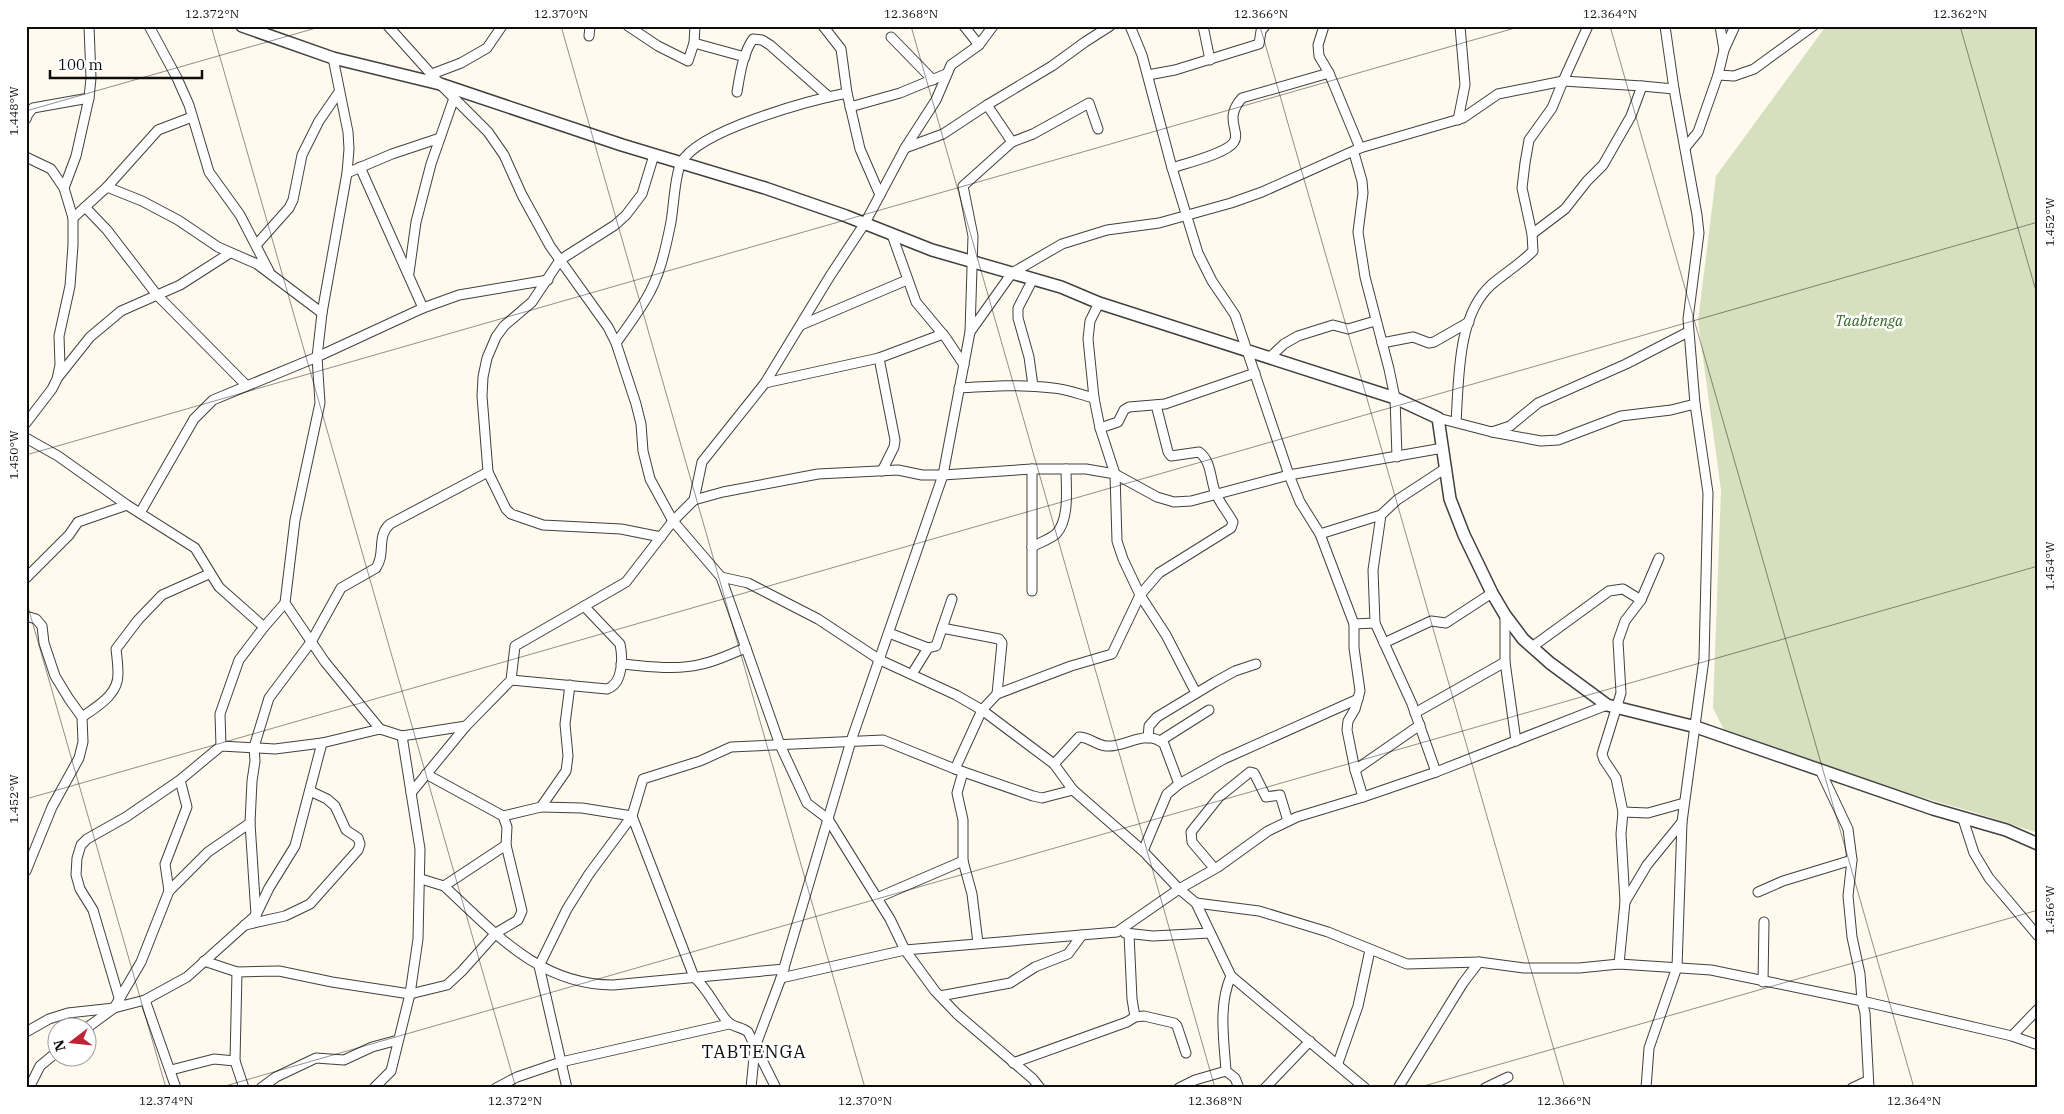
<svg xmlns="http://www.w3.org/2000/svg" width="2064" height="1114" viewBox="0 0 2064 1114" font-family="'IBM Plex Serif',serif">
  <rect width="100%" height="100%" fill="#fffaed"/>
  <polygon fill="#d7e0be" points="1826,26 2038,26 2038,833 1973,812 1854,778 1726,734 1713,708 1721,490 1698,321 1716,176"/>
  <g fill="none" stroke-linecap="round" stroke-linejoin="round">
    <defs>
      <g id="minor">
        <polyline points="149,26 177,78 189,105 209,172 240,215 269,271"/>
        <polyline points="388,26 440,84 488,132 504,155 522,195 550,246 608,327 616,343 636,404 641,424 643,451 650,479 673,521 721,577 780,745 807,803 828,819 890,919 905,950 935,991 957,1014 1033,1079 1040,1088"/>
        <polyline points="628,26 658,46 688,61 694,43 695,26"/>
        <polyline points="823,26 841,49 847,93 860,149 880,195"/>
        <polyline points="964,26 979,45"/>
        <polyline points="1130,26 1142,55 1172,168 1198,253 1212,281 1235,315 1289,475 1300,502 1320,534 1354,624 1354,648 1360,691 1355,709 1348,721 1347,730 1355,770 1363,797"/>
        <polyline points="1203,26 1210,60"/>
        <polyline points="1324,26 1318,45 1319,56 1329,73 1360,148"/>
        <polyline points="589,36 590,26"/>
        <polyline points="891,37 933,80"/>
        <polyline points="694,43 745,57"/>
        <polyline points="1724,50 1735,26"/>
        <polyline points="333,58 348,132 349,149 347,173 322,313 317,357 320,403 295,520 285,603 325,662 380,729"/>
        <polyline points="432,74 461,63 487,48 502,26"/>
        <polyline points="1148,75 1175,70 1259,44 1261,31 1265,26"/>
        <polyline points="1718,75 1734,76 1754,69 1813,26"/>
        <path d="M737,92C740,74 743,53 753,39L762,40L770,45L829,97"/>
        <polyline points="987,105 1012,142"/>
        <polyline points="850,107 900,93 946,74"/>
        <polyline points="26,119 28,114 33,108 89,98"/>
        <polyline points="1458,120 1465,85 1460,26"/>
        <polyline points="905,148 943,134 987,105 1052,66 1085,42 1110,26"/>
        <polyline points="1685,148 1698,132 1718,75 1724,50 1720,26"/>
        <polyline points="1354,153 1362,181 1363,193 1358,232 1365,277 1389,369 1395,398 1397,457"/>
        <polyline points="654,155 642,194 626,215 615,225 560,260 532,302 504,326 496,337 487,358 483,377 482,396 488,472 506,509 511,514 543,525 621,529 661,537"/>
        <polyline points="26,157 51,169 64,188"/>
        <polyline points="360,167 423,308 459,295 548,280"/>
        <path d="M1172,168C1186,163 1226,154 1234,142C1241,131 1223,119 1242,98L1329,73"/>
        <polyline points="347,173 392,154 440,138"/>
        <polyline points="107,187 158,130 192,117"/>
        <polyline points="85,207 107,230 157,295 246,385"/>
        <polyline points="73,218 107,187 142,201 178,220 218,247 257,264 322,313"/>
        <polyline points="1532,234 1565,209 1587,181 1603,165 1631,116 1642,86"/>
        <polyline points="892,235 916,302 946,338 964,365"/>
        <polyline points="257,244 289,208 293,200 302,155 319,121 339,92"/>
        <polyline points="409,273 416,222 431,164 454,98"/>
        <polyline points="1033,279 1018,308 1018,318 1029,357 1033,386"/>
        <polyline points="1099,303 1090,321 1088,339 1094,398 1100,428 1115,474 1117,541 1123,559 1140,595 1166,635 1196,693"/>
        <polyline points="801,325 907,280"/>
        <polyline points="970,332 1012,273 1062,244 1107,230 1159,223 1231,203 1262,192 1360,148 1463,118 1498,94 1563,81 1588,26"/>
        <path d="M616,343C626,329 637,314 646,299C659,278 665,251 670,227C674,210 674,177 681,163C698,130 811,100 847,93"/>
        <polyline points="1382,343 1413,337 1429,343 1434,342 1469,322"/>
        <polyline points="879,358 895,440 894,447 882,471"/>
        <polyline points="1269,358 1284,344 1298,336 1333,325 1348,329 1375,321"/>
        <polyline points="59,376 90,337 121,311 180,285 230,253"/>
        <polyline points="765,383 879,358 943,334"/>
        <path d="M959,388C991,386 1021,384 1053,388C1067,389 1081,395 1094,398"/>
        <polyline points="1438,418 1492,432 1510,426 1538,403 1626,364 1688,332"/>
        <path d="M1456,422C1459,379 1457,316 1491,285C1505,273 1520,264 1533,251L1532,234L1522,188L1525,163L1529,140L1552,108L1563,81L1642,86L1674,89"/>
        <polyline points="26,423 52,389 57,379 60,365 59,336 70,286 73,245 73,218 64,188 76,156 89,98 91,78 89,26"/>
        <polyline points="1100,428 1118,422 1124,410 1129,407 1165,404 1255,373"/>
        <polyline points="1492,432 1541,441 1558,440 1621,416 1671,410 1695,404"/>
        <polyline points="26,438 58,456 127,505 195,548 219,587 264,627"/>
        <polyline points="694,500 723,492 818,474 898,470 922,475 943,475 1032,469 1086,469 1115,474 1157,497 1174,502 1191,501 1289,475 1443,448"/>
        <polyline points="140,513 194,419 213,400 317,357 423,308"/>
        <polyline points="1320,534 1381,515"/>
        <path d="M1032,547C1039,543 1050,539 1056,534C1070,519 1066,488 1066,469"/>
        <polyline points="721,577 748,583 818,619 880,660 956,695 982,710 1054,764 1073,790 1143,851 1179,889 1218,867 1268,831 1297,817 1363,797 1436,772 1607,705"/>
        <polyline points="26,578 69,535 78,522 127,505"/>
        <polyline points="1032,591 1032,469"/>
        <polyline points="1505,615 1505,662 1516,741"/>
        <polyline points="26,616 36,619 42,626 44,643 55,676 69,699 82,717 83,742 79,758 52,807 26,871"/>
        <polyline points="1375,623 1373,570 1381,515 1397,500 1446,468"/>
        <polyline points="1354,624 1375,623 1412,704 1436,772"/>
        <polyline points="942,628 999,639 1002,643 997,694"/>
        <polyline points="889,633 928,648"/>
        <polyline points="1384,643 1431,621 1446,623 1492,593"/>
        <polyline points="1532,647 1609,591 1623,589 1641,600"/>
        <path d="M621,664C648,666 675,671 702,664C717,661 732,653 746,648"/>
        <polyline points="912,674 928,648 936,646 952,599"/>
        <path d="M511,680L607,689C623,684 623,658 620,644L584,606"/>
        <polyline points="1415,713 1505,662"/>
        <path d="M82,717C98,706 119,694 118,673C118,665 117,657 116,649L138,620L162,595L209,574"/>
        <polyline points="1148,738 1149,726 1157,717 1215,682 1235,671 1256,664"/>
        <polyline points="1160,741 1209,710"/>
        <polyline points="221,746 220,714 239,660 264,627 285,603"/>
        <path d="M1054,764L1079,737C1089,737 1096,745 1106,746C1125,748 1146,728 1164,744L1179,784"/>
        <path d="M955,769L982,710L997,694L1071,666L1112,654L1140,595L1159,573L1231,528L1233,522C1228,513 1220,503 1216,494C1210,481 1212,461 1199,452L1171,456L1168,452L1156,405"/>
        <polyline points="1355,770 1420,725"/>
        <polyline points="963,772 957,793 963,820 963,861"/>
        <polyline points="1821,772 1848,829 1852,860 1848,896 1852,937 1860,974 1862,1001 1865,1013 1869,1088"/>
        <polyline points="411,793 466,726 511,680 515,646 626,582 673,521 694,500 702,462 765,383 830,276 865,223 905,148 936,100 951,65 979,45 993,26"/>
        <polyline points="541,807 582,808 632,816 589,874 567,909 539,966 567,1088"/>
        <polyline points="1623,812 1648,813 1684,803"/>
        <polyline points="503,816 541,807 566,771 568,756 565,724 570,685"/>
        <polyline points="1963,819 1974,853 1989,878 2038,936"/>
        <path d="M250,823L252,781L255,761L254,747L269,698L311,642L341,588L376,568C386,554 376,536 390,524L488,472"/>
        <path d="M506,845L444,886C494,932 539,985 613,985L784,969"/>
        <polyline points="1143,851 1167,794 1179,784 1224,759 1358,699"/>
        <polyline points="1214,868 1192,842 1191,832 1219,797 1250,772 1254,773 1266,797 1280,795 1288,821"/>
        <polyline points="421,879 444,886"/>
        <polyline points="169,891 165,864 187,807 180,780"/>
        <polyline points="1758,892 1783,881 1852,860"/>
        <polyline points="877,898 963,861 972,894 978,943"/>
        <polyline points="1625,902 1647,865 1682,822"/>
        <polyline points="1196,903 1259,911 1328,932 1407,964 1479,962 1524,968 1579,968 1619,964 1711,970 1862,1001 2012,1036 2038,1045"/>
        <polyline points="245,925 285,916 310,904 358,850 360,844 358,838 346,830 335,806 327,799 310,791"/>
        <polyline points="1125,933 1153,936 1210,933"/>
        <polyline points="204,961 237,972 279,971 332,982 410,994 418,939 420,849 402,736"/>
        <polyline points="1619,964 1625,902 1621,834 1623,812 1616,778 1604,760 1602,754 1621,693 1618,641 1625,621 1641,600 1659,558"/>
        <polyline points="237,972 235,1061 244,1088"/>
        <polyline points="781,978 905,950 1117,932 1179,889 1196,903 1231,976 1365,1088"/>
        <polyline points="1763,982 1764,922"/>
        <polyline points="940,996 1010,983 1035,967 1068,954 1082,935"/>
        <polyline points="145,1000 176,1088"/>
        <polyline points="120,1001 93,910 80,889 76,875 77,858 81,845 87,839 126,817 180,780 221,746 275,749 322,743 380,729 402,736 466,726"/>
        <polyline points="1135,1017 1144,1016 1174,1023 1177,1026 1186,1053"/>
        <polyline points="88,1027 114,1008 145,1000 187,977 256,915 269,888 295,846 322,743"/>
        <polyline points="26,1032 49,1019 68,1013 114,1008 141,962 169,891 208,852 250,823 256,915"/>
        <polyline points="2012,1036 2038,1009"/>
        <polyline points="1013,1063 1127,1022 1135,1017 1132,999 1129,934"/>
        <polyline points="1338,1063 1358,1006 1370,950"/>
        <polyline points="171,1070 214,1059 235,1061"/>
        <path d="M1226,1071C1224,1040 1218,1005 1231,976"/>
        <polyline points="29,1088 40,1066 58,1051"/>
        <polyline points="261,1088 276,1077 316,1058 344,1060 372,1047 398,1040"/>
        <polyline points="374,1088 391,1071 410,994 447,985 462,971 496,933 518,920 522,911 506,845 507,827 503,816 426,774"/>
        <polyline points="496,1088 517,1077 561,1062 729,1024"/>
        <polyline points="751,1088 755,1047 781,978 851,741 943,475 970,332 973,236 963,186 1012,142 1033,134 1089,103 1098,129"/>
        <path d="M776,1088L748,1032C742,1027 732,1027 727,1021C715,1007 708,989 694,977L632,816L643,779L700,761L731,747L883,740L955,769L1033,796L1042,798L1073,790"/>
        <polyline points="1179,1088 1195,1080 1226,1071 1235,1078 1239,1088"/>
        <polyline points="1265,1088 1310,1041"/>
        <polyline points="1398,1088 1463,983 1479,962"/>
        <polyline points="1485,1088 1508,1077"/>
        <polyline points="1646,1088 1649,1048 1677,967 1682,822 1704,659 1708,493 1695,404 1688,319 1699,233 1697,215 1674,89 1665,26"/>
        <polyline points="1852,1088 1867,1081"/>
      </g>
      <polyline id="tertiary" points="242,26 333,58 440,84 622,145 765,188 846,216 932,250 1061,287 1099,303 1395,398 1438,418 1450,499 1464,535 1492,593 1505,615 1523,639 1550,663 1607,705 1696,727 1933,809 2006,830 2038,844"/>
    </defs>
    <use href="#minor" stroke="#404040" stroke-width="11"/>
    <use href="#tertiary" stroke="#404040" stroke-width="14"/>
    <use href="#minor" stroke="#fff" stroke-width="9"/>
    <use href="#tertiary" stroke="#fff" stroke-width="11"/>
  </g>
  <path fill="none" stroke="#0d0d0d" stroke-width="1" stroke-opacity="0.45" d="M211,26L516,1088M561,26L865,1088M911,26L1215,1088M1260,26L1565,1088M1610,26L1914,1088M1960,26L2038,298M26,111L323,26M26,455L1522,26M26,600L166,1088M26,799L2038,222M218,1088L2038,566M1417,1088L2038,910"/>
  <g text-anchor="middle" dominant-baseline="central" stroke-width="5" stroke-linejoin="round" paint-order="stroke">
    <g font-size="15" font-style="italic" fill="#30651d" stroke="#fff">
      <text x="1869" y="320">Taabtenga</text>
    </g>
    <g font-size="18" letter-spacing="1" fill="#0d0d0d" stroke="#fff">
      <text x="754" y="1051">TABTENGA</text>
    </g>
  </g>
  <rect width="2064" height="1114" fill="none" stroke="#ffffff" stroke-width="55"/>
  <g transform="translate(72 1042) rotate(254)"><circle r="24" fill="#ffffff" stroke="#9e9e9e"/>
  <path d="M0-4L9 19L0 12L-9 19Z" fill="#be2434"/>
  <text y="-8" font-size="14" font-weight="bold" text-anchor="middle" fill="#0d0d0d">N</text>
  </g>
  <path d="M50 70v8h152v-8" fill="none" stroke="#0d0d0d" stroke-width="2.5"/>
  <text x="58" y="70" font-size="15" fill="#0d0d0d" stroke="#ffffff" stroke-width="4" paint-order="stroke">100 m</text>
  <rect x="28" y="28" width="2008" height="1058" fill="none" stroke="#0d0d0d" stroke-width="2"/>
  <g font-size="12" text-anchor="middle" fill="#0d0d0d">
    <text x="212" y="18">12.372°N</text>
    <text x="561" y="18">12.370°N</text>
    <text x="911" y="18">12.368°N</text>
    <text x="1261" y="18">12.366°N</text>
    <text x="1610" y="18">12.364°N</text>
    <text x="1960" y="18">12.362°N</text>
    <text transform="translate(14 111) rotate(-90)" y="4">1.448°W</text>
    <text transform="translate(2050 222) rotate(-90)" y="4">1.452°W</text>
    <text transform="translate(14 455) rotate(-90)" y="4">1.450°W</text>
    <text transform="translate(2050 566) rotate(-90)" y="4">1.454°W</text>
    <text transform="translate(14 799) rotate(-90)" y="4">1.452°W</text>
    <text transform="translate(2050 910) rotate(-90)" y="4">1.456°W</text>
    <text x="166" y="1105">12.374°N</text>
    <text x="515" y="1105">12.372°N</text>
    <text x="865" y="1105">12.370°N</text>
    <text x="1215" y="1105">12.368°N</text>
    <text x="1564" y="1105">12.366°N</text>
    <text x="1914" y="1105">12.364°N</text>
  </g>
</svg>
